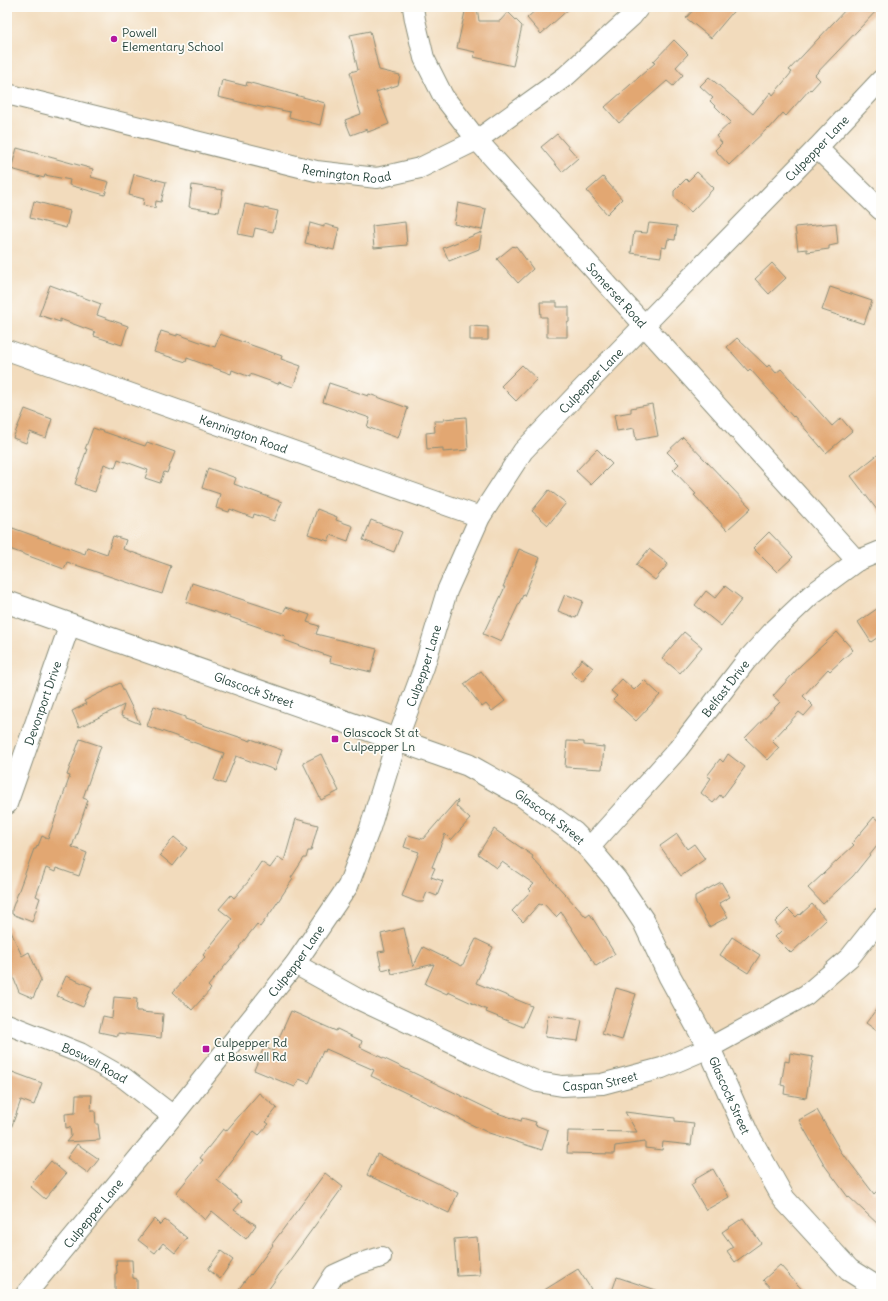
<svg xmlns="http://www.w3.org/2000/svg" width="888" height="1301" viewBox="0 0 888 1301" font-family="Delius,sans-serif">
  <rect width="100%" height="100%" fill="#fdfcf7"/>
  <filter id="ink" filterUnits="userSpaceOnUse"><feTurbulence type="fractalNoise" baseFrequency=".025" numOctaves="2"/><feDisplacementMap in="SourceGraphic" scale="8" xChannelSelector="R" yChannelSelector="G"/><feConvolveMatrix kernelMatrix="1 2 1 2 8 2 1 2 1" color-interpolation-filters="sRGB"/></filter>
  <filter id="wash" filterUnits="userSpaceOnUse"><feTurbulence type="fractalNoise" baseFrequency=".012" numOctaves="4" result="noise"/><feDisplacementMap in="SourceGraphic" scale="16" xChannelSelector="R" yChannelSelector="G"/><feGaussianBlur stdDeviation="0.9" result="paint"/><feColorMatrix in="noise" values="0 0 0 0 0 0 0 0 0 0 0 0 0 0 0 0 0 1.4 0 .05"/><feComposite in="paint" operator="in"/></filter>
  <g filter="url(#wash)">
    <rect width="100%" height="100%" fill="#f2dbbc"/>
    <g id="blocks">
      <g fill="#e2a772">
        <polygon points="466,7 477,7 479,21 500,21 508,12 522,26 513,66 474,57 475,52 457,48"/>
        <polygon points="539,7 571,7 541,34 527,18"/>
        <polygon points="696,7 737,7 711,38 686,18"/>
        <polygon points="848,7 880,7 815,75 820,80 811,90 810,89 786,116 783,113 769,129 768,128 729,165 715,150 722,143 716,136 731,122 710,101 713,98 700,86 709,77 753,114 771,92 773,95 792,72 789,70"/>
        <polygon points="370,31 379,70 400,75 398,85 376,92 389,124 368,132 367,129 351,135 345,120 361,114 358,105 350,72 358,70 350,35"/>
        <polygon points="674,40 688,54 676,67 683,75 673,86 667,81 619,123 605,107 655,63 653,62"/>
        <polygon points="222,80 246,86 247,82 325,103 320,125 289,117 290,112 266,107 265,108 218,97"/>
        <polygon points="557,134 578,158 562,172 541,147"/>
        <polygon points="17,148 93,169 91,177 109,182 105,195 69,185 70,180 45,175 44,178 11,169"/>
        <polygon points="697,172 714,188 691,212 674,197 674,191 686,179 688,181"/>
        <polygon points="134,174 166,182 161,202 156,201 155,208 143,205 144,199 129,195"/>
        <polygon points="603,177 622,199 607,214 587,191"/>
        <polygon points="192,185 223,190 219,212 189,207"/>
        <polygon points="34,201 70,211 66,228 30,218"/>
        <polygon points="458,203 486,209 482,230 454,224"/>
        <polygon points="245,204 278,211 273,232 255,228 253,237 238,234"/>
        <polygon points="405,222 407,245 374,248 372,226"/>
        <polygon points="310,223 324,227 324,224 339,228 334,250 305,243"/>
        <polygon points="649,223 677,226 675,240 668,239 666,248 662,247 661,257 631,253 634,232 647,233"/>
        <polygon points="836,223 838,244 829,246 829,249 807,252 807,249 798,250 795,227"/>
        <polygon points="482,232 479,249 449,261 443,248"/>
        <polygon points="513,246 514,247 516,246 533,269 518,283 497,259"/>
        <polygon points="772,263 786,278 769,294 755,279"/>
        <polygon points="50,285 101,304 97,315 128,326 122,345 94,336 95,332 60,319 60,322 39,315"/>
        <polygon points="830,287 872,301 864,324 822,310"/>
        <polygon points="540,302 557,302 557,307 569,307 569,322 567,323 567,337 547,337 547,317 541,317"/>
        <polygon points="470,326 488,327 488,340 470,340"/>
        <polygon points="161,331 177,336 177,334 215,347 220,334 282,356 281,359 301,366 293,387 279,382 278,384 250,374 250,377 232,370 231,374 187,358 186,362 154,352"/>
        <polygon points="737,338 767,367 769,365 776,373 781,369 832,426 841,418 852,431 826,453 794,416 793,417 750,369 748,371 727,347"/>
        <polygon points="522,365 537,379 516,401 501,386"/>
        <polygon points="329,383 368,396 369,394 408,408 398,438 367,427 370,418 323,402"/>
        <polygon points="652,404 658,436 636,440 634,428 617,431 614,415 631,412 631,408"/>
        <polygon points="25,409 52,419 46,438 30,432 26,443 13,438"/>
        <polygon points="466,417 468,450 443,452 443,448 427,449 426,433 435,432 434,421 444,421 444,419"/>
        <polygon points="93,428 145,446 147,442 175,452 167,473 164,472 160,483 145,478 148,470 118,459 115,468 104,464 95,492 80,487 80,486 75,484 87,449 85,449"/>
        <polygon points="683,437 751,508 727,530 694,495 696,494 673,470 679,464 667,452"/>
        <polygon points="597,449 612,464 591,485 576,471"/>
        <polygon points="881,452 881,515 851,476"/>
        <polygon points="208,468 236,478 234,484 282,502 274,521 254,514 253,518 230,509 229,512 216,508 220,494 202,488"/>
        <polygon points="549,490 566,503 548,525 532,511"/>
        <polygon points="317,509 337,517 336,520 353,526 348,541 331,535 328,541 308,534"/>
        <polygon points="371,520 402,532 394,552 363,540"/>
        <polygon points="7,526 85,554 87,547 107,554 113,536 126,540 123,549 171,566 162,594 67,562 64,569 7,548"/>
        <polygon points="769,532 793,557 777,572 753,548"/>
        <polygon points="519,549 540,558 524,596 523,595 501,642 483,634 505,587 503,587"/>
        <polygon points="649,549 668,564 655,580 636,565"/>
        <polygon points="192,583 283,613 286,607 310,615 307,622 319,626 316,634 377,649 371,672 330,662 331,657 284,640 285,636 186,602"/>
        <polygon points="725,586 742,599 721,626 695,605 706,591 715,598"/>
        <polygon points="565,594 583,601 576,618 558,611"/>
        <polygon points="881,606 881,635 871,642 858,622"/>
        <polygon points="684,632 702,647 680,673 662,658"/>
        <polygon points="837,632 853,650 830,671 828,669 803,696 813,706 804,716 799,712 772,741 779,748 768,760 745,738 780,702 773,696 801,665"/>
        <polygon points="582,659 593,668 582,682 571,673"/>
        <polygon points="481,671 505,701 492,711 486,704 482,707 464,684"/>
        <polygon points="622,679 634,690 644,680 660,695 636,721 613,700 617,696 611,691"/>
        <polygon points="120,683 140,724 121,716 124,705 79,727 72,711 86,704 84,701"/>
        <polygon points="154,706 185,717 185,719 251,741 251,739 282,750 275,770 236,756 225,784 214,780 224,753 147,726"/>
        <polygon points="80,739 101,746 83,798 88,800 72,847 87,853 79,876 56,868 55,872 46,868 36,896 40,898 32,922 12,914 12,909 34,849 36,849 37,845 38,846 42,836 48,839 70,776 67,775"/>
        <polygon points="567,741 584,742 584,745 604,747 602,769 565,767"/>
        <polygon points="321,754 339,791 321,800 303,763"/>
        <polygon points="728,754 745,767 722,798 720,795 713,803 701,793 711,778 707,776 720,759 723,762"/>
        <polygon points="457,800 458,801 456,806 470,819 451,840 445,834 432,867 435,868 431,877 443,881 437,896 427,892 423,902 417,902 402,896 419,852 404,847 408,835 423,839"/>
        <polygon points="874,817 881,823 881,841 853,876 823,904 808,888 854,845 852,843"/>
        <polygon points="296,819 318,825 311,851 308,851 306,858 304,858 291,878 293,879 271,912 260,927 257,924 239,947 240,948 208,986 211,989 192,1010 173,992 205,957 203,955 232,919 219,909 231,895 234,898 248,882 261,862 270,868 278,857 284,861"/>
        <polygon points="494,829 533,856 532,858 586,917 590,914 615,954 596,966 561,912 556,917 543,903 541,905 539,904 523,922 512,911 531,891 529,889 534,884 502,862 497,868 478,854"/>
        <polygon points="677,834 687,849 694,844 705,859 681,876 660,846"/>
        <polygon points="174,837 187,848 173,866 160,855"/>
        <polygon points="721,882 730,897 719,903 728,917 709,927 695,901 695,896"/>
        <polygon points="812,904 826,920 791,953 775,937 782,930 775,922 788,909 796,917 799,914 800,915"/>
        <polygon points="7,923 22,956 29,952 41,980 33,998 19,992 12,974 7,976"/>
        <polygon points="404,928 413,967 423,947 462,966 476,939 493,947 476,983 532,1006 523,1027 486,1012 487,1010 448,992 447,994 425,984 434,964 392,974 390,968 382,970 378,952 385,951 381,934"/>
        <polygon points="732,937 760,955 748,973 720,955"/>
        <polygon points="66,976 92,987 83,1007 57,996"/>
        <polygon points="616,988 636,994 622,1040 602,1034"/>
        <polygon points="114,997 137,999 136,1011 142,1011 141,1012 163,1014 161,1038 118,1033 118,1036 99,1032 103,1016 112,1018"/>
        <polygon points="881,1003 881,1034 866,1023"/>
        <polygon points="291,1011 336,1031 337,1029 362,1041 360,1047 497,1113 521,1121 522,1118 536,1122 535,1125 548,1130 542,1150 489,1133 371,1076 374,1070 326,1049 325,1052 323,1051 309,1083 299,1079 295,1087 254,1070 264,1047 273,1051"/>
        <polygon points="548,1015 582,1020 578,1041 545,1037"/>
        <polygon points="790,1053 813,1057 806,1098 784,1094 785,1086 781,1085 785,1061 789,1062"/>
        <polygon points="7,1070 42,1083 34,1105 21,1100 9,1134 7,1133"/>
        <polygon points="259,1093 277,1108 266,1122 269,1124 259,1135 254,1131 217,1180 242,1201 234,1210 256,1225 246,1239 212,1211 205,1220 176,1193 203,1160 200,1158 223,1129 226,1131"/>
        <polygon points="76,1095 92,1095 91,1111 95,1111 96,1124 98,1124 100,1140 66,1142 71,1136 70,1127 66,1128 65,1114 75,1113"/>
        <polygon points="817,1110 844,1157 845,1156 874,1194 881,1187 881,1227 848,1196 848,1197 825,1166 799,1120"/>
        <polygon points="625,1112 675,1118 675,1121 694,1123 691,1145 663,1142 662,1150 645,1148 645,1142 615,1146 614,1154 567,1153 568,1131 637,1132"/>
        <polygon points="77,1144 99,1159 88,1173 67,1158"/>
        <polygon points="377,1154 458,1193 449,1213 367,1175"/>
        <polygon points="51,1161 66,1174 45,1199 30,1186"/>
        <polygon points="713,1169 729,1197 706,1210 691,1185 695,1182 694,1180"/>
        <polygon points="325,1173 343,1187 265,1294 235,1294 250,1274 251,1275 273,1245 272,1244"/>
        <polygon points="743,1218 761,1243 735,1262 727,1251 733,1247 722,1232"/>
        <polygon points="154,1219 160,1225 165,1220 187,1238 175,1253 163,1243 155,1253 138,1240"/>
        <polygon points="477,1237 480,1275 457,1276 454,1239"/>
        <polygon points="221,1251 233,1260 220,1279 208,1269"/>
        <polygon points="116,1260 132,1260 133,1278 137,1279 137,1294 115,1294 115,1274 117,1273"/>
        <polygon points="780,1265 806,1294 776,1294 763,1280"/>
        <polygon points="578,1269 591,1289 582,1294 538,1294"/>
        <polygon points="617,1277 662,1292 661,1294 611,1294"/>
      </g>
    </g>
  </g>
  <g filter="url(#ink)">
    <use href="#blocks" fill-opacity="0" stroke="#888c78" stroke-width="1"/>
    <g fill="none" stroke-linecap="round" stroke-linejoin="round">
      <defs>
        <g id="street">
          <path id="s1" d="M413,7L415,20L424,58L443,96L477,140L857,561"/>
          <path id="s2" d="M7,94L316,171L377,178L420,168L477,140L566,76L632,16L639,7"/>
          <polyline points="817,148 881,210"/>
          <path id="s3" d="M7,350L480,517"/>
          <path id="s4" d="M7,804L70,624"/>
          <path id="s5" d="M589,848L678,749L746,661L774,630L812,594L857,561L881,551"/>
          <path id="s6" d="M295,964L358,999L477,1055L538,1082L562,1086L602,1084L662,1068L709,1048L806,995L850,957L881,918"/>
          <path id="s7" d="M7,1024L80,1053L124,1078L173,1116"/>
          <path id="s8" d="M26,1294L173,1116L295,964L348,886L370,828L397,740L424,667L447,591L480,517L523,451L580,391L817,148L881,80"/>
          <polyline points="322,1294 334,1275 356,1265 381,1257"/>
        </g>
        <g id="secondary">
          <path id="s9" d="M7,602L468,765L523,796L574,833L589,848L616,880L644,922L670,977L709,1048L747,1133L784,1199L849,1270L881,1290"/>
        </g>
      </defs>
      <use href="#street" stroke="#888c78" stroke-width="22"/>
      <use href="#secondary" stroke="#888c78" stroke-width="24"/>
      <use href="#street" stroke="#fff" stroke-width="20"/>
      <use href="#secondary" stroke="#fff" stroke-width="22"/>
    </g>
  </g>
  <g fill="#b5179e" stroke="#fdfcf7" stroke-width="1.5">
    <circle cx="114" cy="39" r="4"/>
    <rect x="331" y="735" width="8" height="8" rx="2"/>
    <rect x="202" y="1045" width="8" height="8" rx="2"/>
  </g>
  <g text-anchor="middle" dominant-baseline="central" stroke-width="3.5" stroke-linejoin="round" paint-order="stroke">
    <g font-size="12" fill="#1f3d34" stroke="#fdfcf7" text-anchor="start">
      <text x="122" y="32">Powell<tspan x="122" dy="14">Elementary School</tspan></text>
      <text x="343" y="732">Glascock St at<tspan x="343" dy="14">Culpepper Ln</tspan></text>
      <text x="214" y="1042">Culpepper Rd<tspan x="214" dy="14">at Boswell Rd</tspan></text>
    </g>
    <g font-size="12" fill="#1f3d34" stroke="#fdfcf7">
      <text stroke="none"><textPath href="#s8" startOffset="1413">Culpepper Lane</textPath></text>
      <text stroke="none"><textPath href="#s2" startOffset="349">Remington Road</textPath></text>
      <text stroke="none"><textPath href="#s1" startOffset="359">Somerset Road</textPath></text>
      <text stroke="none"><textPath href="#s8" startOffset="1089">Culpepper Lane</textPath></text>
      <text stroke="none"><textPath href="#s3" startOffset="251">Kennington Road</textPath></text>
      <text stroke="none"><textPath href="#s8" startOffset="753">Culpepper Lane</textPath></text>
      <text stroke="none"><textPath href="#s5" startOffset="210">Belfast Drive</textPath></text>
      <text stroke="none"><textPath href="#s9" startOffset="262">Glascock Street</textPath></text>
      <text stroke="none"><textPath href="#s4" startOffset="107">Devonport Drive</textPath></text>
      <text stroke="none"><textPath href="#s9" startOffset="586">Glascock Street</textPath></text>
      <text stroke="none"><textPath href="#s8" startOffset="429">Culpepper Lane</textPath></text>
      <text stroke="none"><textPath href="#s7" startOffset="96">Boswell Road</textPath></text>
      <text stroke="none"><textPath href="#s6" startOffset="333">Caspan Street</textPath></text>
      <text stroke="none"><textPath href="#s9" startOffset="922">Glascock Street</textPath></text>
      <text stroke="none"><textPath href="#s8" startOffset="105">Culpepper Lane</textPath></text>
    </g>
  </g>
  <rect width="888" height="1301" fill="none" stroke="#fdfcf7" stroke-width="24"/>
</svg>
